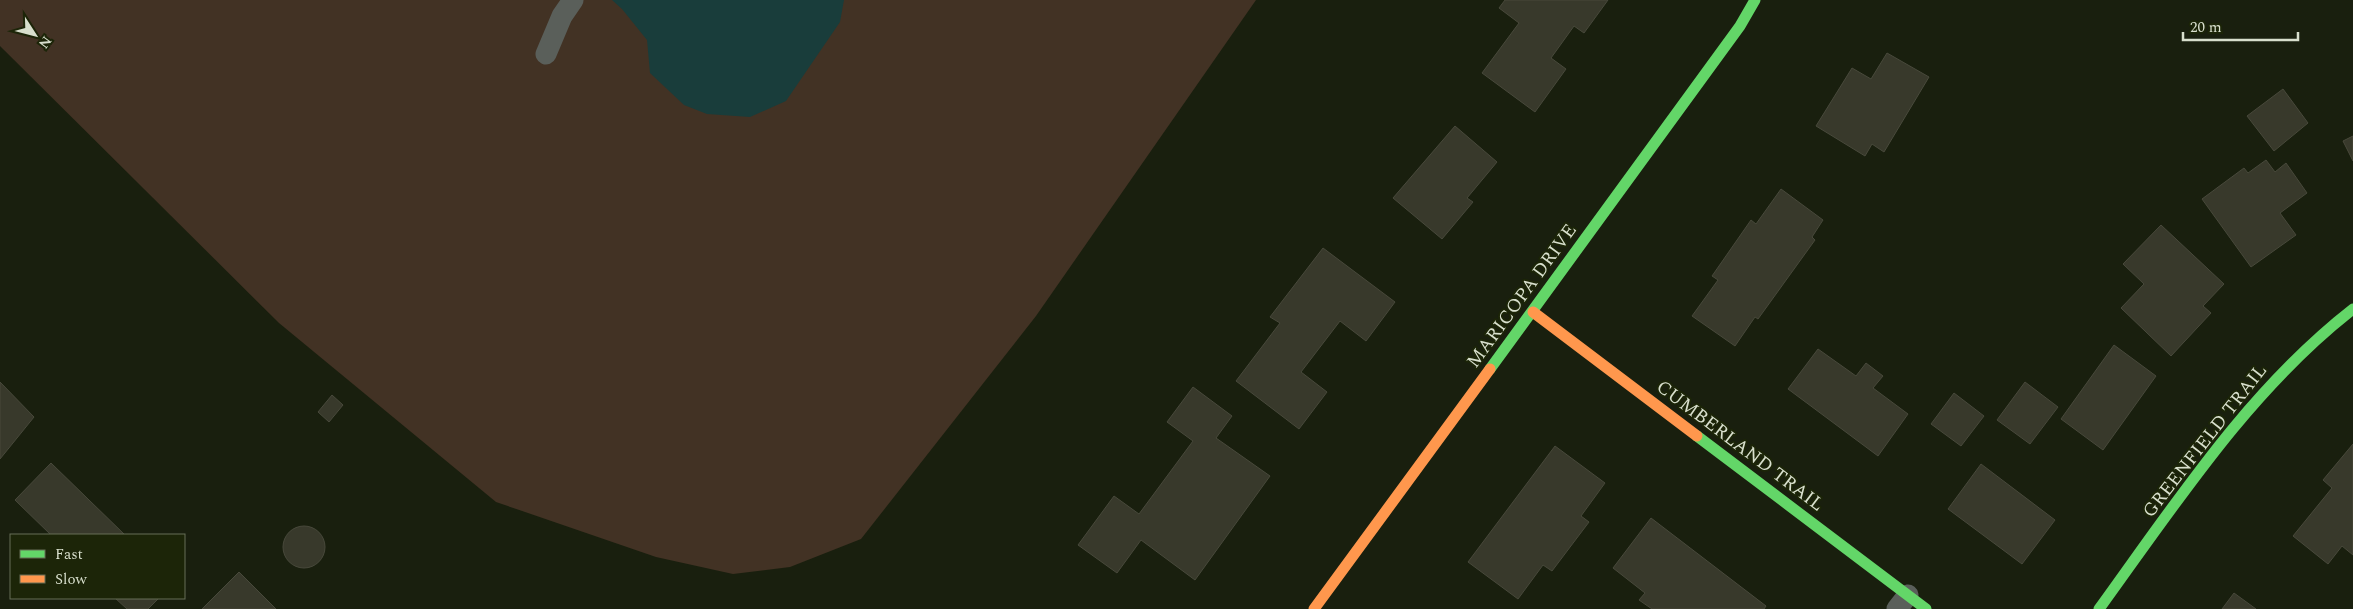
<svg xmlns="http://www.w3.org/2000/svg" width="2353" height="609" viewBox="0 0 2353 609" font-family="Spectral,serif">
  <rect width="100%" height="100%" fill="#191f0e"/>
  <polygon fill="#423224" points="0,0 1256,0 1036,316 861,539 790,567 733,574 656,557 496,502 279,323 0,46"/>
  <polygon fill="#193d3b" points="612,0 844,0 840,22 786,101 750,117 707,114 684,105 650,73 647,40 622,9"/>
  <g fill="#38392b" stroke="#48493b">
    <polygon points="1505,0 1608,0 1584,33 1574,26 1551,58 1566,69 1535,112 1482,73 1519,23 1499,8"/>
    <polygon points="1887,53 1929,77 1884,152 1872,144 1865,156 1816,126 1852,68 1871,79"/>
    <polygon points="2283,89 2308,123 2274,151 2247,116"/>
    <polygon points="1455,126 1497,162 1467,198 1473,202 1442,239 1393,198"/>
    <polygon points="2353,136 2353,161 2343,141"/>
    <polygon points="2266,160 2275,172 2286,163 2307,193 2280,213 2296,235 2251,267 2202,199 2244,168 2248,173"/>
    <polygon points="1781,189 1823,220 1812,237 1815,240 1758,319 1755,317 1735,346 1692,316 1718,280 1712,276 1751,220 1756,224"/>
    <polygon points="2161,225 2224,284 2203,306 2211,313 2171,356 2121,308 2144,284 2123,264"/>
    <polygon points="1323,248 1395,302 1366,341 1340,321 1301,372 1327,392 1299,429 1236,381 1280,323 1270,317"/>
    <polygon points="2114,345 2156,376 2103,450 2061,419"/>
    <polygon points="1818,349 1856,376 1866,363 1883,376 1873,388 1908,414 1878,456 1788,389"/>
    <polygon points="0,382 34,417 0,459"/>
    <polygon points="2025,382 2058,407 2030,444 1997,420"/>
    <polygon points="1193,387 1232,416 1216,438 1270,476 1195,580 1141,540 1117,573 1078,545 1114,496 1139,514 1193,441 1167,422"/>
    <polygon points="1954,393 1984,416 1961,446 1931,424"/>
    <polygon points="332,395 343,405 329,422 318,412"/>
    <polygon points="2353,444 2353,555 2342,546 2328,564 2293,536 2332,488 2323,480"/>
    <polygon points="1555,446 1605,483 1581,516 1589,522 1552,571 1543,565 1518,599 1468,562"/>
    <polygon points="51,463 125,535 51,535 15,500"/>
    <polygon points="1981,464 2055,520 2022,564 1948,509"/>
    <polygon points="1651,518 1766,606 1764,609 1652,609 1639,600 1645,593 1613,568"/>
    <circle cx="304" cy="547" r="21"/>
    <polygon points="239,572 276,609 202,609"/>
    <polygon points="2234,593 2256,609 2222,609"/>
    <polygon points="115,598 159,598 148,609 127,609"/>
  </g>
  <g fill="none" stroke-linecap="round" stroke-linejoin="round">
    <g stroke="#5a5f5a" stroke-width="21">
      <polyline points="546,54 562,16 573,0"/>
      <polyline points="1897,609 1908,595"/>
    </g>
    <g stroke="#63d668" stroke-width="11">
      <polyline points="1490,369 1740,26 1755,0"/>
      <polyline points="1697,436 1926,609"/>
      <path d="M2099,609C2176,503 2249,390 2353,309"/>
    </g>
    <g stroke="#ff974d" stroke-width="11">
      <polyline points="1533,312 1697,436"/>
      <polyline points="1314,609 1490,369"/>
    </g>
  </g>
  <g text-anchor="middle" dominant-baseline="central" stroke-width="4" stroke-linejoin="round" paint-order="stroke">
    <g font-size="19" fill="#d8dfcd" stroke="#1c2508">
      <text transform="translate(1522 296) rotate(-54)">MARICOPA DRIVE</text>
      <text transform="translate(2205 441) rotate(-52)">GREENFIELD TRAIL</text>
      <text transform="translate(1740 446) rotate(37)">CUMBERLAND TRAIL</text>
    </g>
  </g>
  <rect x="10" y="534" width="175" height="65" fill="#1c2508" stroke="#676f57"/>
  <rect x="20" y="550" width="25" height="8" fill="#63d668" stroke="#676f57"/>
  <text x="55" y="559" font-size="15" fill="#d8dfcd">Fast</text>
  <rect x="20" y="575" width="25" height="8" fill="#ff974d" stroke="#676f57"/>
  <text x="55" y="584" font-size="15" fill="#d8dfcd">Slow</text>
  <g transform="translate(35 35) rotate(126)" stroke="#1c2508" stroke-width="4" paint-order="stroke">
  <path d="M0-4L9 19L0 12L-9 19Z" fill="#d8dfcd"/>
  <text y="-8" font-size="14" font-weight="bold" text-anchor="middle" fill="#d8dfcd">N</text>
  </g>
  <path d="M2183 32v8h115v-8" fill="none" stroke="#d8dfcd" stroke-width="2.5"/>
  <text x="2190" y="32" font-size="15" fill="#d8dfcd" stroke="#1c2508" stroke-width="4" paint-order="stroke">20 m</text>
</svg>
